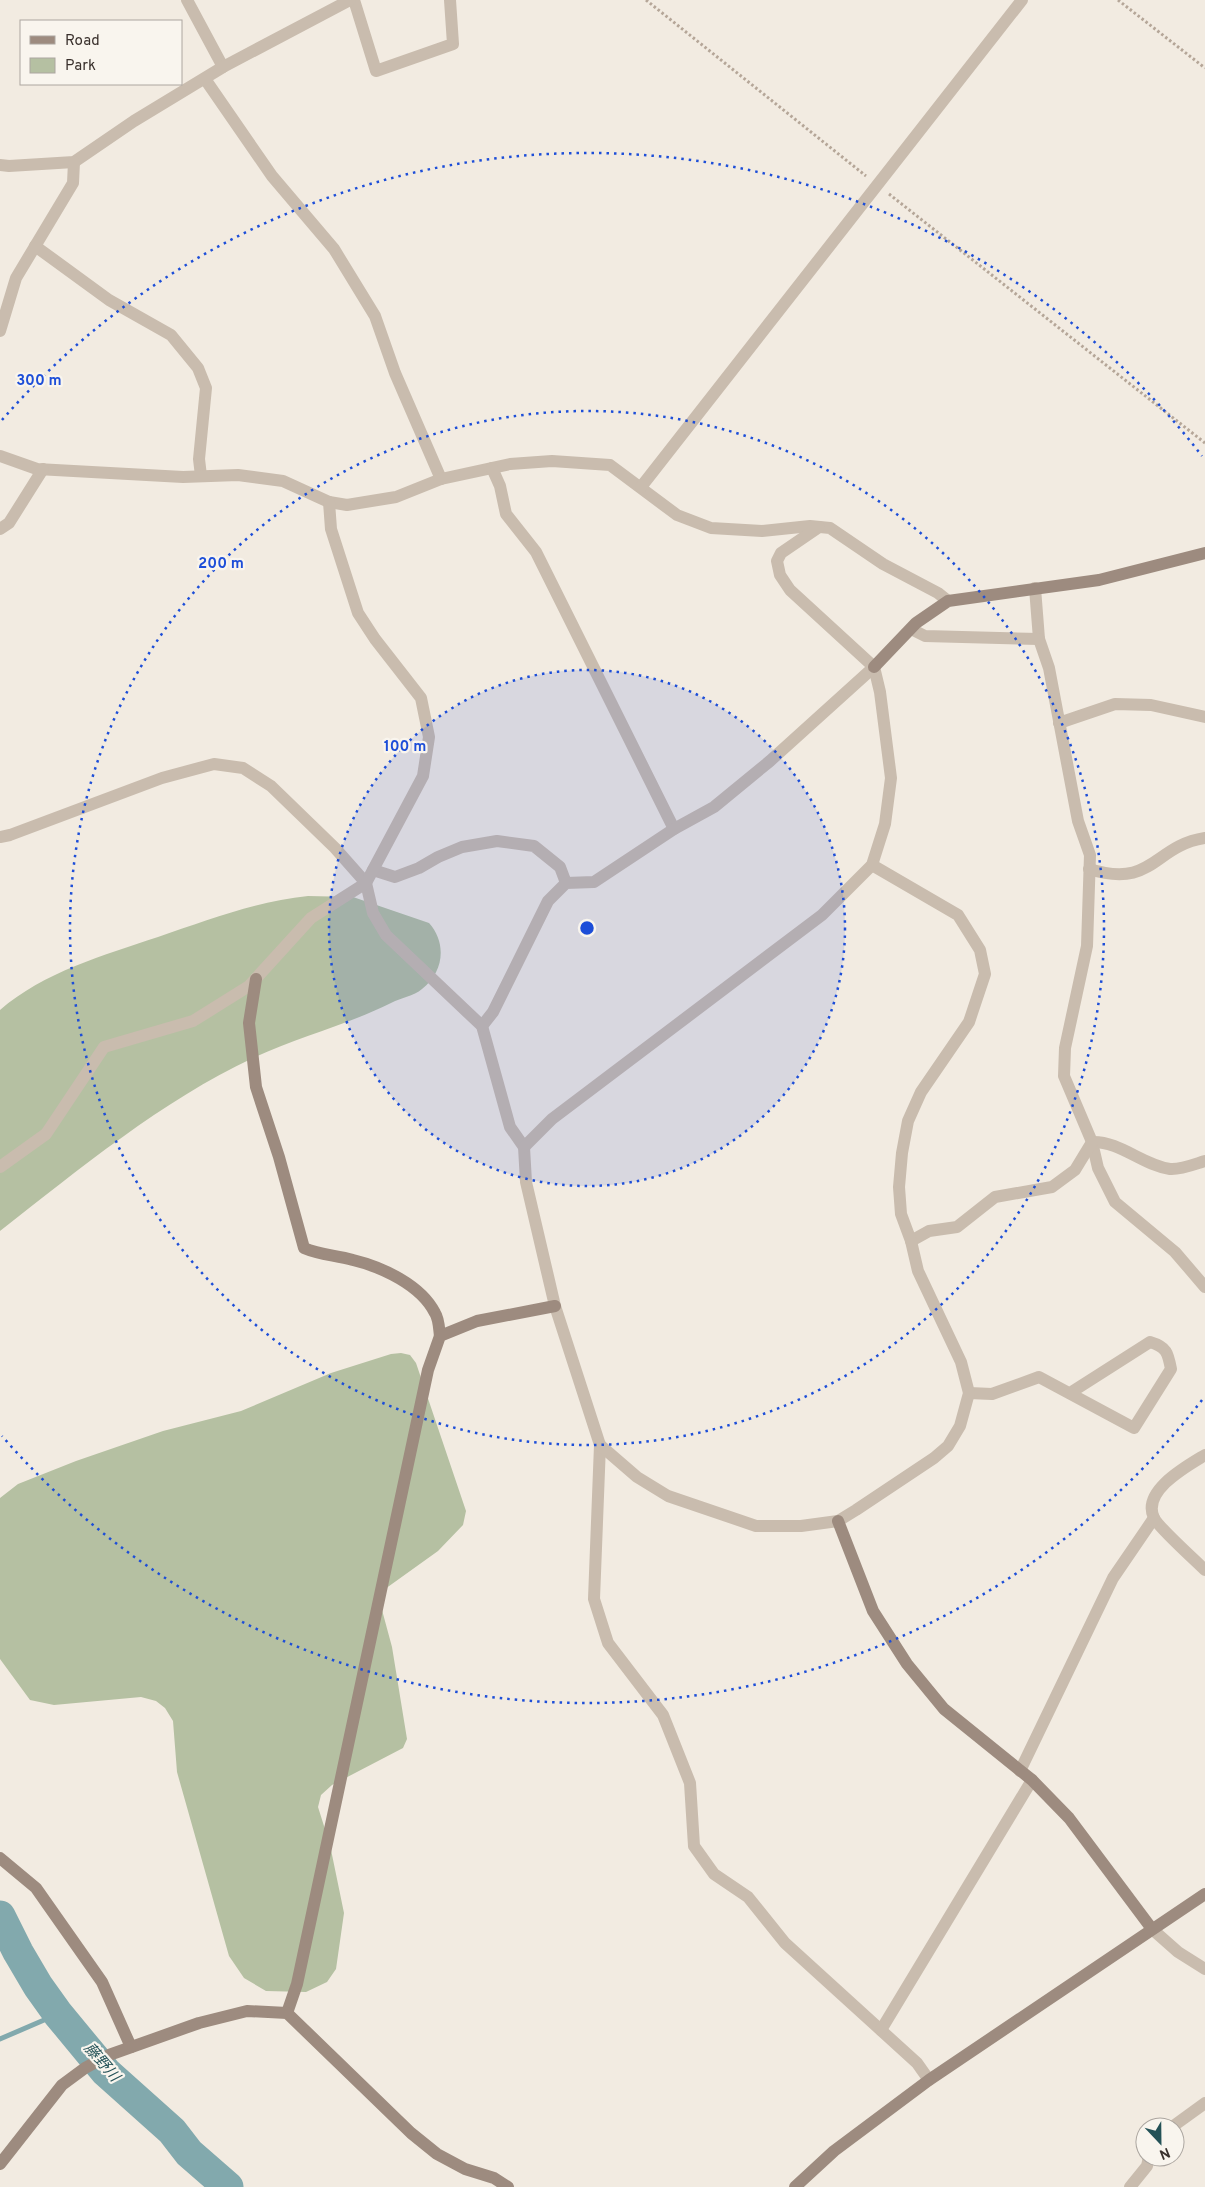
<svg xmlns="http://www.w3.org/2000/svg" width="1205" height="2187" viewBox="0 0 1205 2187" font-family="Overpass,'Noto Sans JP',sans-serif">
  <rect width="100%" height="100%" fill="#f2ebe1"/>
  <g fill="#b5c0a2">
    <path d="M308,896L353,897L429,923C447,943 444,972 422,989C414,996 400,998 391,1003C347,1025 298,1037 253,1058C163,1100 78,1170 0,1231V1010C44,972 104,955 158,937C207,920 257,901 308,896Z"/>
    <polygon points="401,1353 410,1355 416,1363 466,1511 463,1525 438,1551 385,1589 382,1610 392,1647 407,1739 403,1748 332,1785 321,1795 318,1807 330,1845 344,1913 336,1969 327,1982 306,1992 266,1991 244,1978 229,1956 177,1772 173,1721 165,1708 156,1701 141,1697 54,1705 30,1700 0,1659 0,1498 18,1484 76,1461 163,1431 241,1411 331,1373 391,1354"/>
  </g>
  <g fill="none" stroke-linecap="round" stroke-linejoin="round">
    <polyline stroke="#82a9ad" stroke-width="5" points="0,2039 58,2014"/>
    <polyline stroke="#82a9ad" stroke-width="31" points="0,1916 18,1952 38,1986 58,2014 106,2072 172,2131 189,2153 228,2187"/>
    <g stroke="#b5a698" stroke-width="3" stroke-dasharray="2.5 2.5" stroke-linecap="butt">
      <polyline points="646,0 866,176"/>
      <polyline points="1118,0 1205,68"/>
      <polyline points="889,194 1205,443"/>
    </g>
    <g stroke="#c9bcae" stroke-width="12">
      <polyline points="187,0 223,67"/>
      <polyline points="354,0 376,71 453,44 450,0"/>
      <polyline points="205,79 272,176 334,249 375,316 395,373 441,479"/>
      <polyline points="0,165 9,166 74,162 134,121 223,67 350,0"/>
      <polyline points="35,246 109,300 171,335 198,368 206,388 199,459 201,476"/>
      <polyline points="0,331 16,278 73,183 74,162"/>
      <polyline points="0,456 37,469 183,477 238,475 283,481 329,502 347,505 396,497 441,479 510,464 552,461 610,465 677,515 711,528 762,531 810,526 830,528 883,564 938,593 948,601"/>
      <polyline points="492,468 500,486 506,514 536,552 674,829"/>
      <polyline points="641,487 1022,0"/>
      <polyline points="0,529 9,523 43,469"/>
      <polyline points="1035,588 1039,639 1049,668 1078,821 1090,855 1087,946 1065,1048 1064,1076 1092,1142 1098,1168 1115,1202 1175,1252 1205,1287"/>
      <polyline points="911,629 925,636 1039,639"/>
      <polyline points="1059,723 1115,704 1151,705 1205,717"/>
      <polyline points="0,837 10,835 162,778 214,764 243,768 271,786 335,848 366,883 373,913 386,935 482,1026 510,1127 524,1147 526,1182 555,1306 600,1445 594,1599 608,1643 663,1715 690,1783 694,1846 714,1874 748,1897 785,1943 917,2063 929,2080"/>
      <path d="M1089,869C1154,889 1153,846 1205,838"/>
      <polyline points="373,870 395,877 419,868 438,857 462,847 497,841 534,846 560,867 566,883"/>
      <polyline points="482,1026 493,1012 548,901 566,883 594,882 674,829 714,807 770,761 874,667"/>
      <path d="M1092,1142C1120,1141 1142,1165 1170,1169C1180,1170 1195,1164 1205,1161"/>
      <polyline points="524,1147 552,1119 822,915 872,865 885,824 891,778 880,692 874,667 790,590 780,575 777,561 781,553 819,527"/>
      <polyline points="0,1167 46,1134 104,1047 193,1021 249,986 311,918 366,883 423,776 429,737 421,698 375,639 358,613 331,529 329,502"/>
      <polyline points="911,1241 929,1231 957,1227 995,1197 1052,1187 1075,1170 1092,1142"/>
      <path d="M969,1393L992,1394L1039,1377L1134,1428L1171,1369C1168,1353 1167,1347 1150,1342L1070,1393"/>
      <polyline points="600,1445 637,1477 668,1496 756,1526 801,1526 838,1521 856,1510 934,1458 948,1446 960,1426 969,1393 961,1362 918,1271 911,1241 901,1214 899,1187 902,1153 908,1121 921,1092 969,1022 985,974 980,950 958,915 872,865"/>
      <path d="M1205,1455C1187,1466 1141,1491 1154,1518C1159,1528 1195,1560 1205,1570"/>
      <polyline points="1020,1771 1113,1578 1154,1518"/>
      <polyline points="1152,1929 1178,1952 1205,1969"/>
      <polyline points="881,2030 1032,1780"/>
      <polyline points="1172,2127 1205,2103"/>
      <polyline points="1130,2187 1147,2166 1149,2157"/>
    </g>
    <g stroke="#9d8b7f" stroke-width="12">
      <polyline points="874,667 916,623 948,601 1099,580 1205,553"/>
      <path d="M256,979L249,1023L256,1087L279,1157L304,1248C320,1255 336,1255 353,1260C382,1267 421,1285 435,1313C439,1319 439,1329 440,1336"/>
      <polyline points="838,1521 873,1611 907,1664 944,1709 1032,1780 1069,1818 1152,1929"/>
      <polyline points="0,1858 36,1888 102,1982 131,2047"/>
      <polyline points="287,2013 297,1984 428,1370 440,1336 477,1321 555,1306"/>
      <polyline points="0,2164 62,2085 85,2068 109,2055 199,2023 247,2011 287,2013 411,2133 437,2154 465,2169 494,2178 508,2187"/>
      <polyline points="795,2187 834,2151 929,2080 1205,1894"/>
    </g>
  </g>
  <circle cx="587" cy="928" r="258" fill="#1d4ed8" fill-opacity=".12"/>
  <g fill="none" stroke="#1d4ed8" stroke-width="2.5" stroke-dasharray="2.5 5">
    <circle cx="587" cy="928" r="258"/>
    <circle cx="587" cy="928" r="517"/>
    <path d="M1202 1400A775 775 0 0 1 2 1436M2 420A775 775 0 0 1 1202 456"/>
  </g>
  <g text-anchor="middle" dominant-baseline="central" stroke-width="4.5" stroke-linejoin="round" paint-order="stroke">
    <g font-size="15" font-style="italic" fill="#245257" stroke="#f9f5ee">
      <text transform="translate(101 2063) rotate(49)">藤野川</text>
    </g>
  </g>
  <circle cx="587" cy="928" r="8" fill="#1d4ed8" stroke="#f9f5ee" stroke-width="2.5"/>
  <g font-size="15" text-anchor="middle" font-weight="bold" fill="#1d4ed8" stroke="#f9f5ee" stroke-width="4.5" stroke-linejoin="round" paint-order="stroke">
    <text x="39" y="385">300 m</text>
    <text x="221" y="568">200 m</text>
    <text x="405" y="751">100 m</text>
  </g>
  <rect x="20" y="20" width="162" height="65" fill="#f9f5ee" stroke="#aca6a0"/>
  <rect x="30" y="36" width="25" height="8" fill="#9d8b7f" stroke="#aca6a0"/>
  <text x="65" y="45" font-size="15" fill="#39302c">Road</text>
  <rect x="30" y="58" width="25" height="15" fill="#b5c0a2" stroke="#aca6a0"/>
  <text x="65" y="70" font-size="15" fill="#39302c">Park</text>
  <g transform="translate(1160 2142) rotate(158)"><circle r="24" fill="#f9f5ee" stroke="#aca6a0"/>
  <path d="M0-4L9 19L0 12L-9 19Z" fill="#245257"/>
  <text y="-8" font-size="14" font-weight="bold" text-anchor="middle" fill="#39302c">N</text>
  </g>
</svg>
